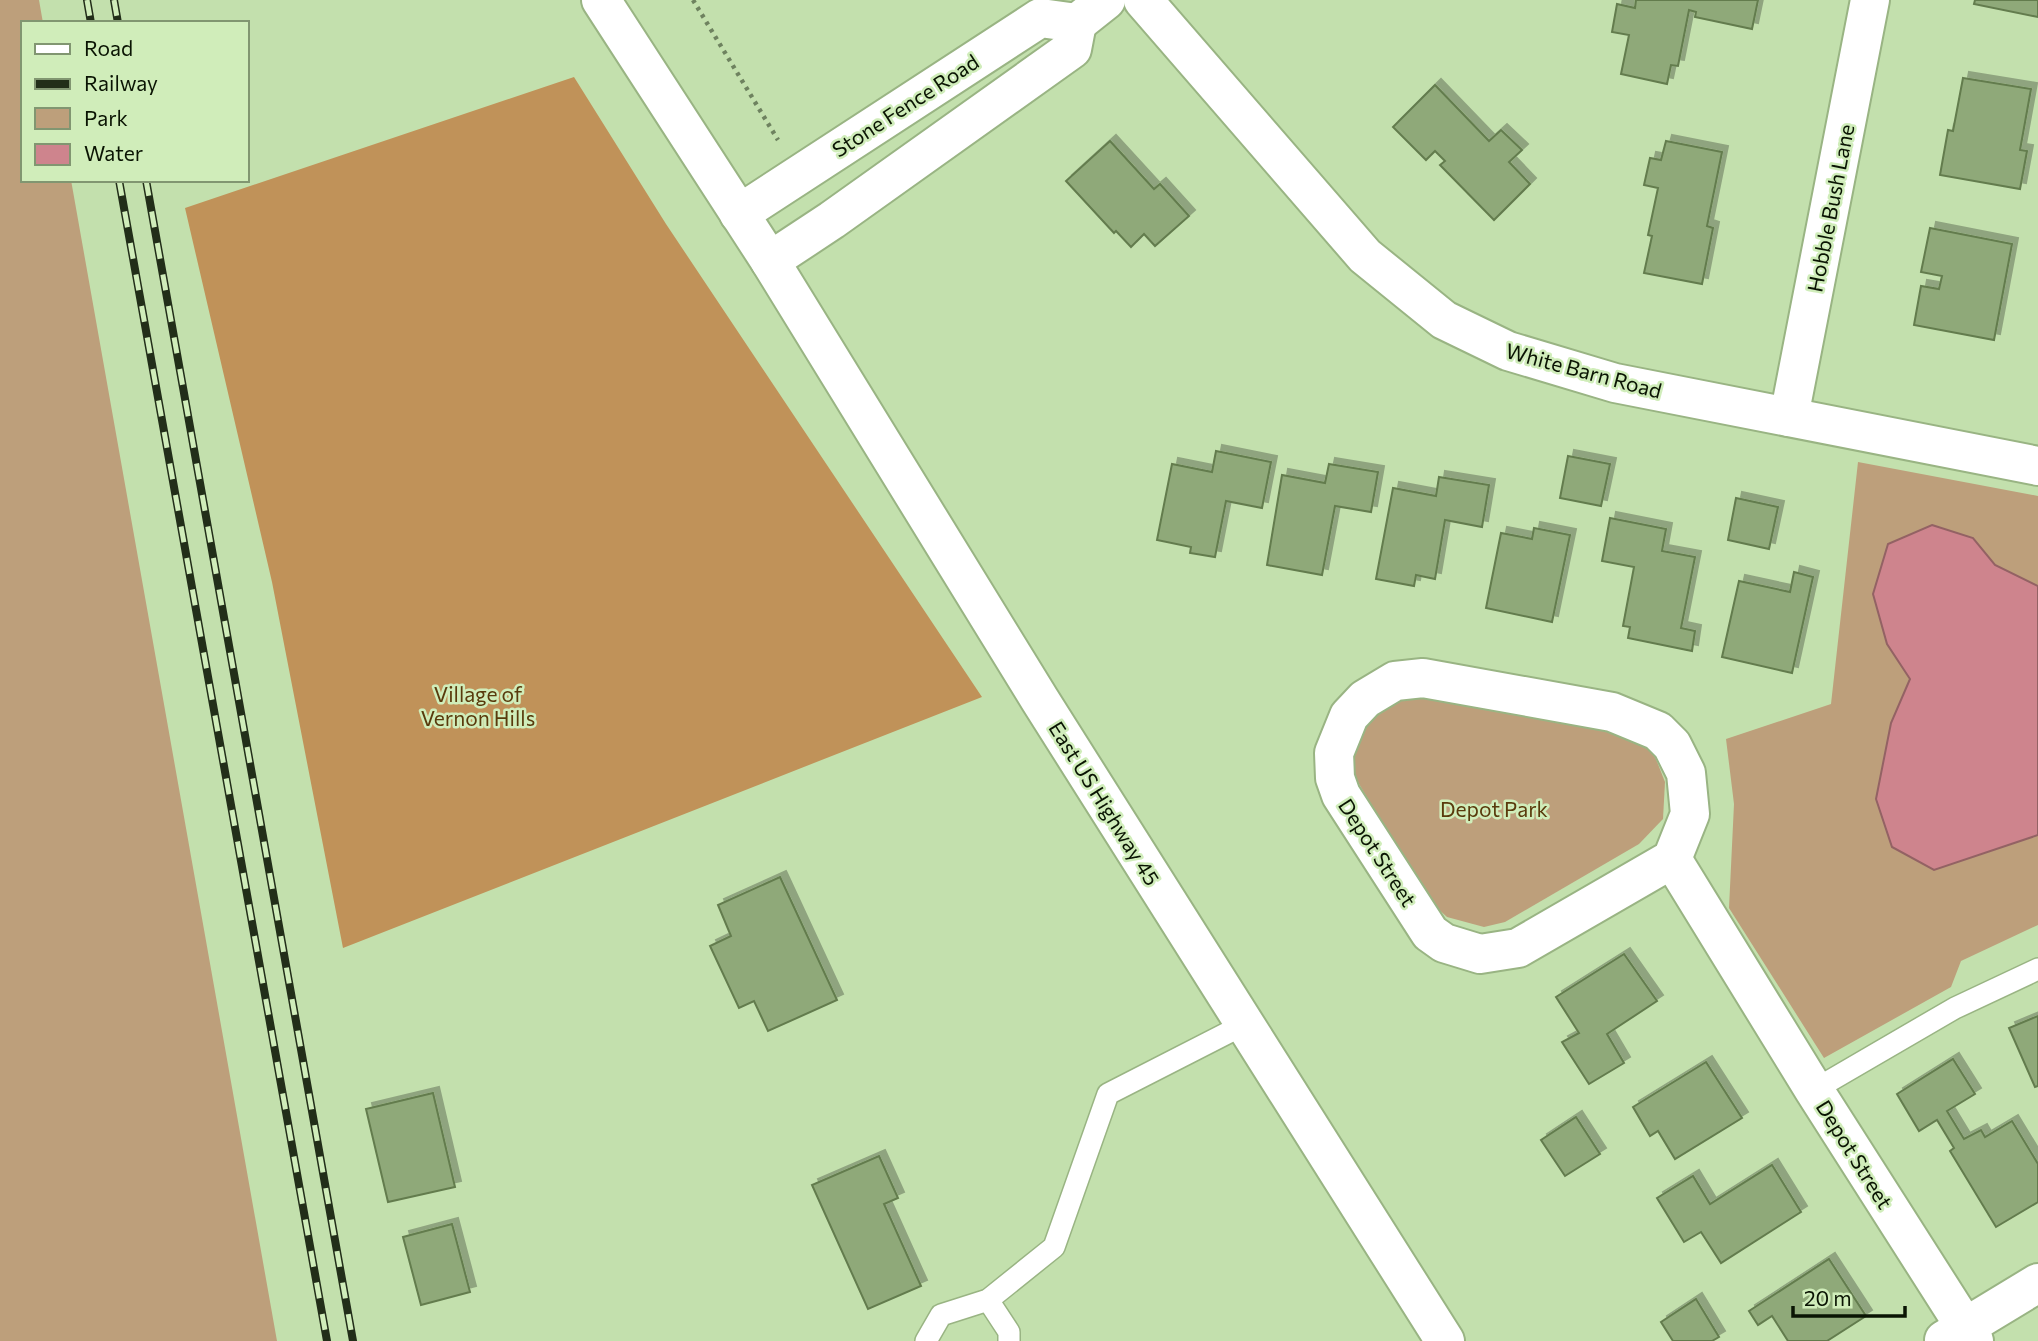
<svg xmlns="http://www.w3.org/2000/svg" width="2038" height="1341" viewBox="0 0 2038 1341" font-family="Commissioner,sans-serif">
  <defs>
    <filter id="shadow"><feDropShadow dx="6" dy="-6" stdDeviation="0" flood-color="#0004"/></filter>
  </defs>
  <rect width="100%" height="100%" fill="#c3e0ad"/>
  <g fill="#bd9f7b">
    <polygon points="0,0 39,0 43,23 23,23 23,180 71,180 277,1341 0,1341"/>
    <polygon points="1858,462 2038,496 2038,925 1961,961 1951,987 1824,1058 1729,908 1734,804 1726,739 1831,704"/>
    <polygon points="1421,689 1641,735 1656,759 1665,782 1663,819 1639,844 1505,922 1484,927 1447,917 1424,896 1351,770 1355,725"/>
  </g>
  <polygon fill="#c09259" points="574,77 666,224 982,697 343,948 272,582 185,208"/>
  <polygon fill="#ce848d" stroke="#936264" stroke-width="2" points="1932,525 1973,538 1995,565 2038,586 2038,835 1934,870 1892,847 1876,799 1891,723 1910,679 1887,644 1873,594 1888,544"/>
  <g fill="#8fa979" stroke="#637c4e" stroke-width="2" filter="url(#shadow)">
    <polygon points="1636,0 1758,0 1752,29 1695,17 1696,12 1689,10 1678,66 1671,65 1667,84 1621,74 1629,35 1612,32 1617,4 1635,8"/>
    <polygon points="1975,0 2038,0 2038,17 1974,4"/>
    <polygon points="1963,78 2031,89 2020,150 2027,151 2020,189 1940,175 1948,130 1953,131"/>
    <polygon points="1435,85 1489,141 1501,130 1522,150 1509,162 1530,184 1494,220 1440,165 1445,161 1435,151 1426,160 1393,127"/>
    <polygon points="1110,141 1154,189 1160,184 1189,216 1155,246 1144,234 1131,247 1116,231 1114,233 1066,181"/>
    <polygon points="1666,141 1722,152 1707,226 1713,228 1702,284 1644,273 1652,236 1648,235 1658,188 1644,185 1650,158 1661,160"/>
    <polygon points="1930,228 2012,244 1994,340 1914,325 1921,286 1939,289 1942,276 1921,272"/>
    <polygon points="1216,451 1271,462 1262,508 1226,501 1215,557 1190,553 1191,547 1157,540 1172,464 1212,472"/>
    <polygon points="1568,456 1610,464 1601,506 1560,498"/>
    <polygon points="1329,464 1378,472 1371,512 1335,506 1322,575 1267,565 1282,475 1325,483"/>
    <polygon points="1439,477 1489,485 1482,527 1445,520 1435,579 1416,575 1414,586 1376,579 1393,488 1436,496"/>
    <polygon points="1736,498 1778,507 1769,549 1728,540"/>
    <polygon points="1610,518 1666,529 1662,551 1695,557 1681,628 1695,631 1692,651 1628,638 1630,627 1623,626 1634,567 1602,561"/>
    <polygon points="1534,528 1570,535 1552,622 1486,608 1501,533 1532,539"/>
    <polygon points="1794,572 1813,577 1792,673 1722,657 1739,581 1790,592"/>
    <polygon points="780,877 837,1000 768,1031 754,1001 739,1008 710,946 731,936 718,905"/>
    <polygon points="1624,954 1657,1001 1607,1034 1624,1063 1589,1084 1562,1042 1579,1033 1556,997"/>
    <polygon points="2038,1016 2038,1086 2035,1087 2009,1028"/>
    <polygon points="1953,1059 1975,1094 1947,1111 1964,1139 1981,1130 1985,1137 2012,1121 2038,1164 2038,1202 1996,1227 1950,1151 1954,1148 1937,1120 1919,1131 1897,1094"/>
    <polygon points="1706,1062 1742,1118 1675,1159 1658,1131 1650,1136 1633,1107"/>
    <polygon points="433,1093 455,1187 388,1202 366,1109"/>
    <polygon points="1576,1117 1600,1154 1565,1176 1541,1140"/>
    <polygon points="879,1156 898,1198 884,1204 921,1286 868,1309 812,1185"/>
    <polygon points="1772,1165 1801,1212 1721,1263 1701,1232 1684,1242 1657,1198 1693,1176 1710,1204"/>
    <polygon points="452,1224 470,1292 421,1305 403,1237"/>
    <polygon points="1829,1259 1866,1316 1827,1341 1788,1341 1772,1316 1758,1325 1749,1311"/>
    <polygon points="1696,1299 1719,1337 1712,1341 1673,1341 1661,1322"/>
  </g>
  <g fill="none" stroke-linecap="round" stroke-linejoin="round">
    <defs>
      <g id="service">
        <polyline points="1814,1090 1955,1008 2038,969"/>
        <polyline points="988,1300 1009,1332 1009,1341"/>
        <polyline points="926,1341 941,1315 988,1300 1054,1247 1108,1094 1245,1024"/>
      </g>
      <g id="minor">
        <polyline points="1143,0 1365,256 1444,320 1508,351 1615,383 2038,466"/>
        <polyline points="1077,23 1106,0"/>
        <polyline points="739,214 1040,18 1077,23 1072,49 832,220 770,261"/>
        <polyline points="1789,417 1870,0"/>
        <polygon points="1423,678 1612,712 1658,731 1672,745 1686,773 1690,814 1672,859 1518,948 1480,954 1444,943 1430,933 1341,795 1335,778 1334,753 1349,716 1365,699 1395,681"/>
        <polyline points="1672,859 1814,1090 1974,1341"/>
        <polyline points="1944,1340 2038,1283"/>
      </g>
      <polyline id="primary" points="601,0 770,261 1040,700 1445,1341"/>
    </defs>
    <use href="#service" stroke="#99b483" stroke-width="24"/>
    <use href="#minor" stroke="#99b483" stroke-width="42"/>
    <use href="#primary" stroke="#99b483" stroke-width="42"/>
    <polyline stroke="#6e825f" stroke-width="4.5" stroke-dasharray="3.5 5" stroke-linecap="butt" points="693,0 778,140"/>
    <use href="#service" stroke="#fff" stroke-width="21"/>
    <use href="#minor" stroke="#fff" stroke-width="38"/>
    <use href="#primary" stroke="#fff" stroke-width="38"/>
    <defs>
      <g id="rail">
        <polyline points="87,0 91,23"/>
        <polyline points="114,0 118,23"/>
        <polyline points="119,180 327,1341"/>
        <polyline points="146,180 353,1341"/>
      </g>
    </defs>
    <use href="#rail" stroke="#222e19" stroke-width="8"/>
    <use href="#rail" stroke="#d0edba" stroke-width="5" stroke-dasharray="16" stroke-linecap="butt"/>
  </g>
  <g text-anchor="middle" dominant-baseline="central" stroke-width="5" stroke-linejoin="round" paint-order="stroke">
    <g font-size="21" fill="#0a1403" stroke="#d0edba">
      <text transform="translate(905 105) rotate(-33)">Stone Fence Road</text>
      <text transform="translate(1830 208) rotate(-79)">Hobble Bush Lane</text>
      <text transform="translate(1584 370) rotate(15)">White Barn Road</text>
      <text transform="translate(1105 803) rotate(58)">East US Highway 45</text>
      <text transform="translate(1378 852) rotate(57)">Depot Street</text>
      <text transform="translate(1855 1154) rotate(58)">Depot Street</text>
    </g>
    <g font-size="21" fill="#593a0c" stroke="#d0edba">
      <text x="478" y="693">Village of<tspan x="478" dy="24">Vernon Hills</tspan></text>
      <text x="1494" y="808">Depot Park</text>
    </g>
  </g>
  <rect x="21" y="21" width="228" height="161" fill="#d0edba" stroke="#819671" stroke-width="2"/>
  <rect x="35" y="44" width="35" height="10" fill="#ffffff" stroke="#819671" stroke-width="2"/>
  <text x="84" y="56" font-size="21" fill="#0a1403">Road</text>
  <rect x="35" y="79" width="35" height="10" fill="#222e19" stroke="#819671" stroke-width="2"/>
  <text x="84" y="91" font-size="21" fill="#0a1403">Railway</text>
  <rect x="35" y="108" width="35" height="21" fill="#bd9f7b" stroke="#819671" stroke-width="2"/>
  <text x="84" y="126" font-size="21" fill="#0a1403">Park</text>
  <rect x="35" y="144" width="35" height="21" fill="#ce848d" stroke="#819671" stroke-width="2"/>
  <text x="84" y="161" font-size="21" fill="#0a1403">Water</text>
  <path d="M1793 1306v10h112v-10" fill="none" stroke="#0a1403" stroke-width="3.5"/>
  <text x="1804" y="1306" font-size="21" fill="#0a1403" stroke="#d0edba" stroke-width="5" paint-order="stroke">20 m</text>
</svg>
